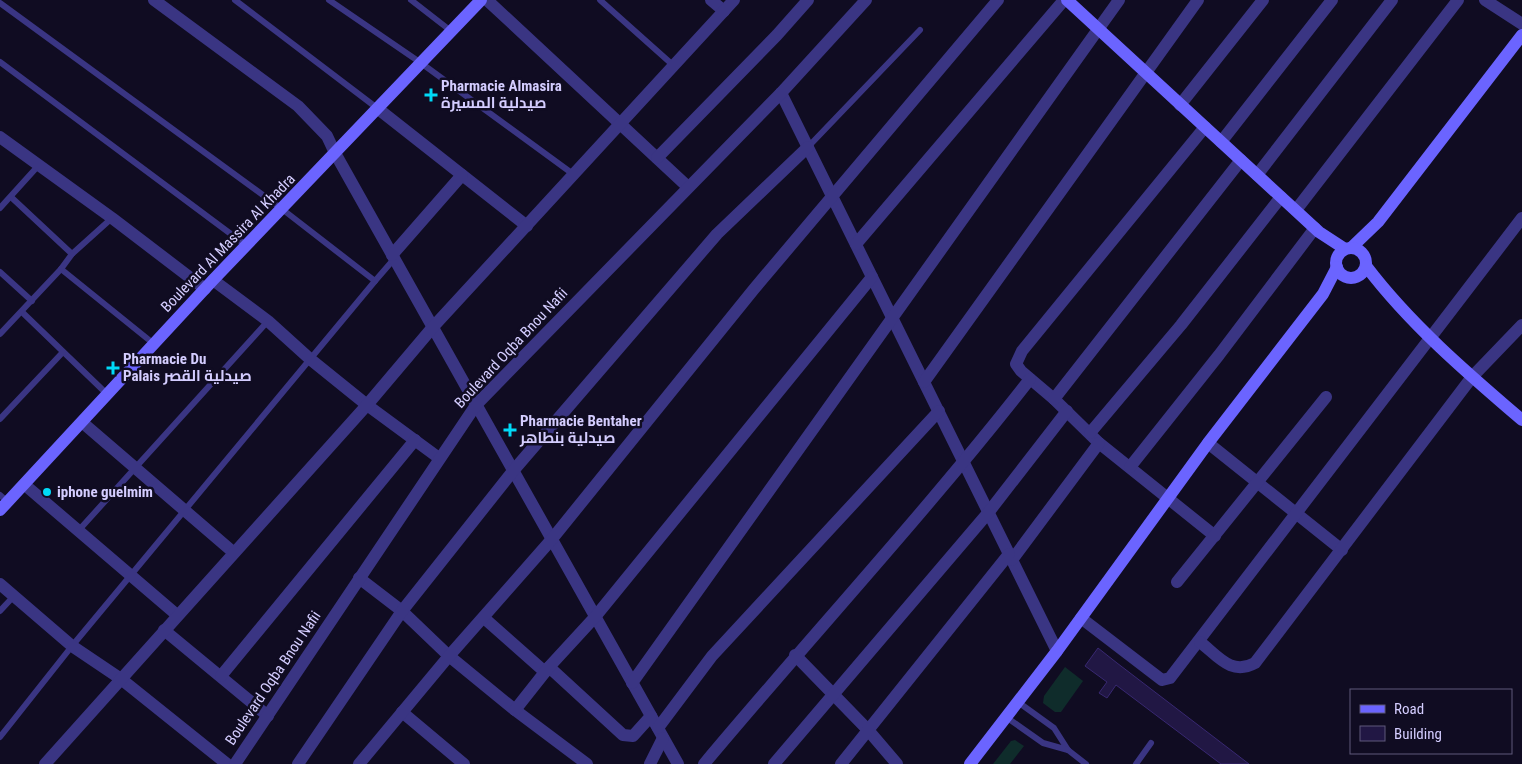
<svg xmlns="http://www.w3.org/2000/svg" width="1522" height="764" viewBox="0 0 1522 764" font-family="'Roboto Condensed',Cairo,sans-serif">
  <rect width="100%" height="100%" fill="#100c22"/>
  <g fill="#0f2c2b">
    <polygon points="1065,667 1083,681 1061,712 1055,712 1043,703 1044,696"/>
    <polygon points="1015,740 1024,746 1010,764 993,764 1011,741"/>
  </g>
  <polygon fill="#211744" stroke="#382871" points="1098,648 1117,663 1249,764 1221,764 1116,685 1107,698 1099,693 1107,682 1085,666"/>
  <g fill="none" stroke-linecap="round" stroke-linejoin="round">
    <g stroke="#3a3583" stroke-width="6">
      <polyline points="235,0 377,108"/>
      <polyline points="329,0 421,63 573,174"/>
      <polyline points="411,0 451,31"/>
      <polyline points="600,0 674,66"/>
      <polyline points="0,3 282,209 375,281 394,259"/>
      <polyline points="0,62 247,246"/>
      <polyline points="808,147 920,30"/>
      <polyline points="11,197 72,254"/>
      <polyline points="0,208 38,166"/>
      <polyline points="61,269 154,344"/>
      <polyline points="0,272 32,301"/>
      <polyline points="22,312 108,395"/>
      <polyline points="0,334 61,269 72,254 112,218"/>
      <polyline points="0,419 63,352"/>
      <polyline points="0,495 8,502"/>
      <polyline points="79,530 268,321"/>
      <polyline points="0,611 13,597"/>
      <polyline points="1018,702 1054,728 1068,750 1086,764"/>
      <polyline points="1006,717 1043,743 1068,750"/>
      <polyline points="0,737 72,646 375,281"/>
      <polyline points="1136,764 1151,743"/>
    </g>
    <g stroke="#3a3583" stroke-width="12">
      <polyline points="154,0 298,106 327,136 335,153 678,764"/>
      <polyline points="487,0 688,187"/>
      <polyline points="711,0 724,11"/>
      <polyline points="1485,0 1522,24"/>
      <polyline points="781,93 1057,651"/>
      <polyline points="1180,105 1263,0"/>
      <polyline points="377,108 527,226"/>
      <polyline points="1205,127 1022,351 1016,364 1021,371 1054,399 1099,443 1215,536"/>
      <polyline points="0,137 112,218 205,289"/>
      <polyline points="1221,142 1332,0"/>
      <polyline points="657,158 777,35 808,0"/>
      <polyline points="1257,175 1392,0"/>
      <polyline points="1296,210 1458,0"/>
      <polyline points="856,244 1064,0"/>
      <polyline points="392,255 462,175"/>
      <polyline points="213,280 268,321 310,359 367,405 439,458"/>
      <polyline points="924,382 1198,0"/>
      <polyline points="1054,399 1241,160"/>
      <polyline points="83,423 233,552"/>
      <polyline points="1090,433 1181,325 1281,197"/>
      <polyline points="1208,443 1342,550"/>
      <polyline points="1130,467 1219,355 1315,228"/>
      <polyline points="25,485 177,615"/>
      <polyline points="1012,560 1099,443"/>
      <polyline points="359,578 402,611 449,656 515,710 587,764"/>
      <polyline points="1177,582 1326,397"/>
      <polyline points="0,584 72,646 121,679 227,764"/>
      <polyline points="484,618 545,672"/>
      <polyline points="1081,618 1162,680 1170,678 1522,218"/>
      <polyline points="164,630 268,716"/>
      <path d="M1200,642C1218,656 1231,676 1255,663L1472,377L1522,325"/>
      <polyline points="795,655 868,730 897,764"/>
      <polyline points="549,667 623,735 633,736 651,716"/>
      <polyline points="221,676 415,440"/>
      <polyline points="632,683 1119,0"/>
      <polyline points="515,710 549,667 595,617 872,277"/>
      <polyline points="402,712 464,764"/>
      <polyline points="658,728 712,656 939,411"/>
      <polyline points="45,764 367,405 433,327 734,0"/>
      <polyline points="235,764 476,405 781,93 866,0"/>
      <polyline points="298,764 402,611 513,471 717,234 808,147"/>
      <polyline points="359,764 449,656 552,539 754,289 998,0"/>
      <polyline points="650,764 663,738"/>
      <path d="M704,764C812,635 927,511 1030,379"/>
      <polyline points="774,764 988,513 1067,411"/>
      <polyline points="841,764 1009,554"/>
    </g>
    <g stroke="#6b64ff" stroke-width="12">
      <polyline points="1067,0 1319,232 1345,249"/>
      <polyline points="1352,247 1378,222 1522,35"/>
      <circle cx="1351" cy="263" r="15"/>
      <path d="M1366,266C1410,324 1467,373 1522,420"/>
      <polyline points="0,510 213,280 481,0"/>
      <polyline points="970,764 1057,651 1208,443 1323,294 1337,267"/>
    </g>
  </g>
  <g fill="#00daf8" stroke="#100c22" stroke-width="2">
    <path d="M428.5 87.5h5v5h5v5h-5v5h-5v-5h-5v-5h5z"/>
    <path d="M110.5 360.5h5v5h5v5h-5v5h-5v-5h-5v-5h5z"/>
    <path d="M507.5 422.5h5v5h5v5h-5v5h-5v-5h-5v-5h5z"/>
    <circle cx="47" cy="492" r="5"/>
  </g>
  <g text-anchor="middle" dominant-baseline="central" stroke-width="5" stroke-linejoin="round" paint-order="stroke">
    <g font-size="15" font-weight="bold" fill="#d4cdff" stroke="#100c22" text-anchor="start">
      <text x="441" y="86">Pharmacie Almasira<tspan x="441" dy="17">صيدلية المسيرة</tspan></text>
      <text x="123" y="359">Pharmacie Du<tspan x="123" dy="17">Palais صيدلية القصر</tspan></text>
      <text x="520" y="421">Pharmacie Bentaher<tspan x="520" dy="17">صيدلية بنطاهر</tspan></text>
      <text x="57" y="492">iphone guelmim</text>
    </g>
    <g font-size="15" fill="#d4cdff" stroke="#100c22">
      <text transform="translate(228 243) rotate(-46)">Boulevard Al Massira Al Khadra</text>
      <text transform="translate(511 348) rotate(-47)">Boulevard Oqba Bnou Nafii</text>
      <text transform="translate(273 678) rotate(-56)">Boulevard Oqba Bnou Nafii</text>
    </g>
  </g>
  <rect x="1350" y="689" width="162" height="65" fill="#100c22" stroke="#5e597a"/>
  <rect x="1360" y="705" width="25" height="8" fill="#6b64ff" stroke="#5e597a"/>
  <text x="1394" y="714" font-size="15" fill="#d4cdff">Road</text>
  <rect x="1360" y="726" width="25" height="15" fill="#211744" stroke="#5e597a"/>
  <text x="1394" y="739" font-size="15" fill="#d4cdff">Building</text>
</svg>
